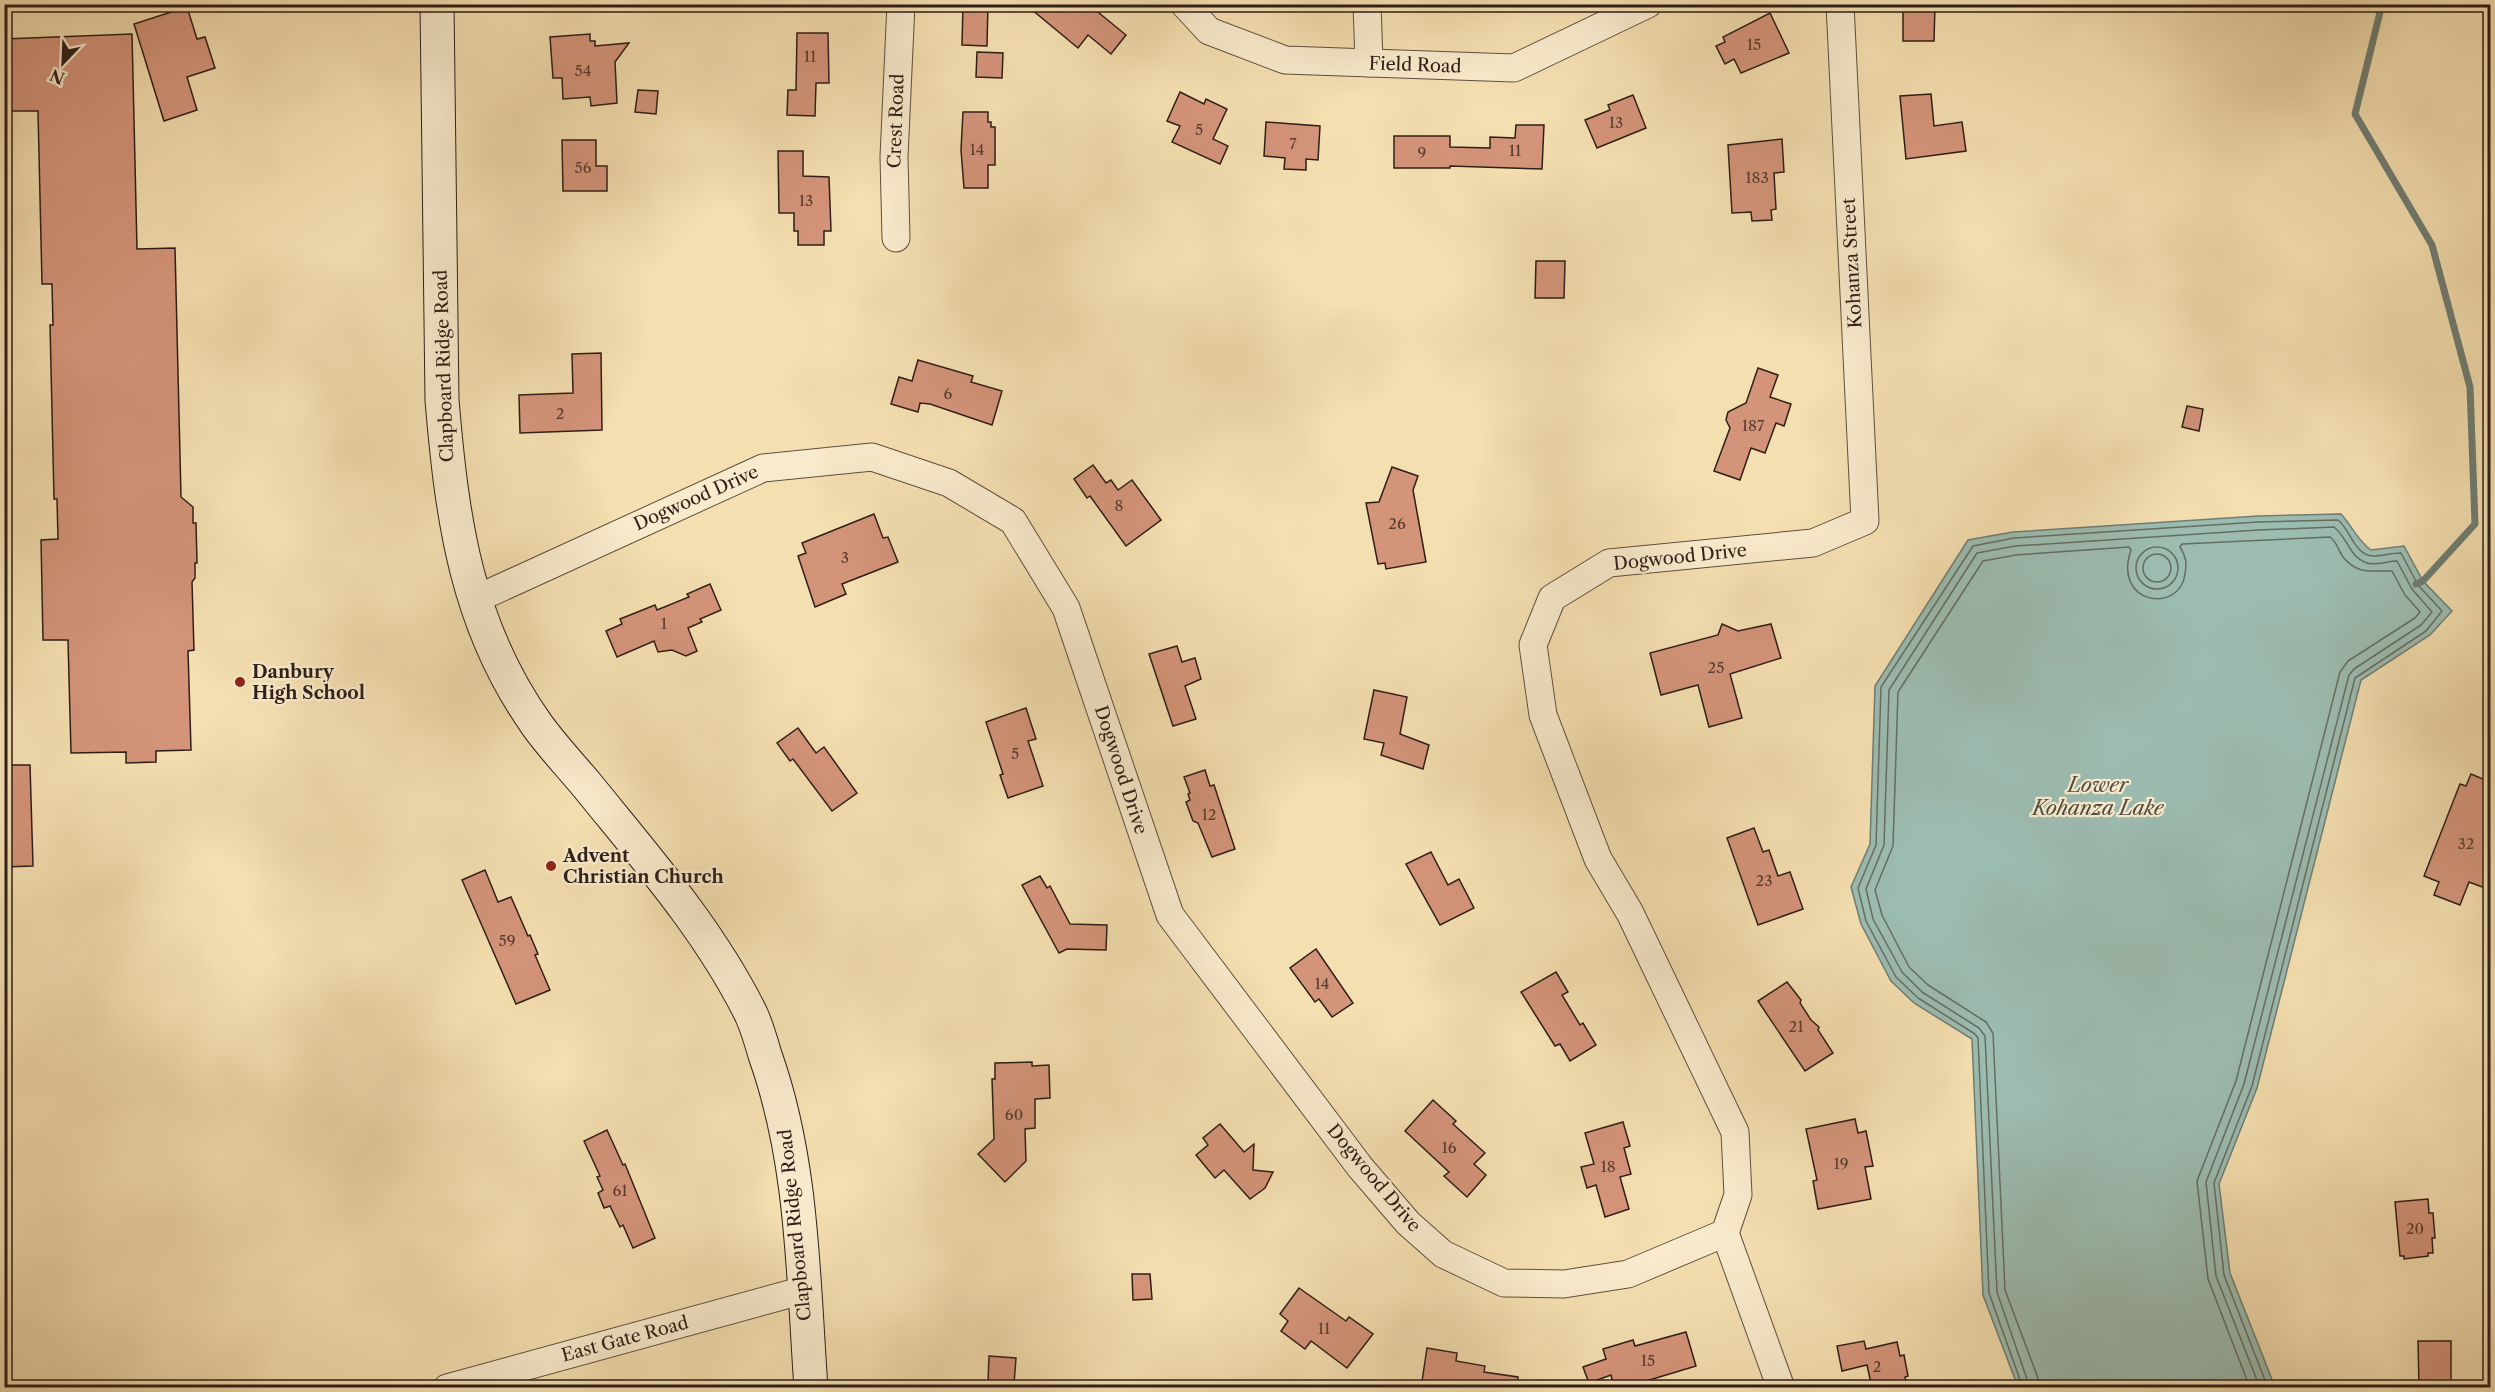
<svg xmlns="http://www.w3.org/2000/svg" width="2495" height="1392" viewBox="0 0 2495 1392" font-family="'Libre Caslon Text',serif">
  <rect width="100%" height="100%" fill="#f4dfb0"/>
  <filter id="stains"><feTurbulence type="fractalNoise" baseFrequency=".00333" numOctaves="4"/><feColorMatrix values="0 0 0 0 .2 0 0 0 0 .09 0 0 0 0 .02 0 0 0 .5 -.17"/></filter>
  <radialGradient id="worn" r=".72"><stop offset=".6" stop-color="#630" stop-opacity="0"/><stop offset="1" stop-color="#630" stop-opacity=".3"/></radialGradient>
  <path fill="#9cbcb0" stroke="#707d73" stroke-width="1.5" d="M2341,514C2352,526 2358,541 2371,550L2404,546L2423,581L2452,611L2430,635L2361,680L2257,1088L2219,1184L2230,1273L2275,1387H2018L1983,1295L1972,1039L1914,1003L1891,981L1861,924L1851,887L1870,844L1875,686L1968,540L2013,532L2258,516Z"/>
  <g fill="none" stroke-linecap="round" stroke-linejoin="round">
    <g stroke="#656d64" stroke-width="1.5">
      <circle cx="2157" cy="568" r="21"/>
      <circle cx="2157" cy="568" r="14"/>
      <path d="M2023,1388L1989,1293L1978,1038L1975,1034L1918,998L1896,977L1866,921L1858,888L1876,845L1881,687L1973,546L2014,538L2258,522L2338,520C2350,529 2355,556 2373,556C2382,556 2392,553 2401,553L2418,585L2442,611L2426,631L2355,678L2252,1086L2214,1183L2224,1275L2268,1388"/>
      <path d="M2030,1388L1997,1292L1985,1036L1979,1028L1922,992L1902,972L1873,919L1866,889L1884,845L1889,690L1977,553L2015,546L2258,530L2334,527C2348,538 2349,557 2367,563C2376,566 2388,561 2397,561L2412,589L2432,612L2421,625L2354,669L2349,675L2244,1084L2206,1182L2216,1276L2260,1388"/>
      <path d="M2040,1388L2038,1378L2005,1290L1993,1033L1986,1022L1928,985L1909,967L1882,915L1875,890L1893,846L1898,692L1983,561L2016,555L2129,547L2131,550C2112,605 2180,614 2185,574C2187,563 2186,556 2180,547L2182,544L2330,537C2337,542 2338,550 2343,557C2359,576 2372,570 2392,571L2405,595L2420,612L2415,618L2348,661L2340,672L2236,1081L2197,1181L2208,1279L2250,1388"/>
    </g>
    <polyline stroke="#707d73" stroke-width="7" points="2382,4 2355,114 2432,245 2470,387 2475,524 2423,581 2416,584"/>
  </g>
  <g fill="#d4947a" stroke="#2e1e18" stroke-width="1.5">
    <polygon points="963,4 988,4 987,46 962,45"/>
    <polygon points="1025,4 1088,4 1126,35 1111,54 1088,35 1078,48"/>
    <polygon points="1903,4 1935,4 1934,41 1903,41"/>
    <polygon points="187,7 197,39 205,37 215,68 187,77 197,110 164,121 134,24"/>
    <polygon points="1770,13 1789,53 1741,73 1734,59 1725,64 1716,46 1725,42 1723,37"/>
    <polygon points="797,33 828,33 829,83 816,83 815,116 787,115 788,90 796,90"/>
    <polygon points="132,34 137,249 175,248 181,497 193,507 193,523 196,523 197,563 195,563 195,578 192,582 194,650 188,651 191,750 156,751 156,762 126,763 126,752 71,753 68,640 43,640 41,540 58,539 57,499 54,499 50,325 53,325 52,284 42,284 38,111 4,111 4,39"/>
    <polygon points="590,34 590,41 595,41 595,46 629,43 615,62 617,103 591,106 590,97 563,99 562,78 553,78 550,37"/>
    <polygon points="977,52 1003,53 1002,78 976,77"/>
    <polygon points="638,90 658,91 656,114 635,112"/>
    <polygon points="1180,92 1204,104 1206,99 1227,109 1213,139 1228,146 1220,164 1172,142 1180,126 1167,121"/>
    <polygon points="1931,94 1934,126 1962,122 1966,151 1906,159 1900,96"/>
    <polygon points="1633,95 1646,128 1597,148 1585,120 1610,110 1608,105"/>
    <polygon points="963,112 988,112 988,122 991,122 991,127 995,127 995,165 988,165 988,188 964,188 961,150"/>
    <polygon points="1266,122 1320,126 1318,160 1306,159 1306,170 1284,169 1285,158 1264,156"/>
    <polygon points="1516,125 1544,125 1542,169 1450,166 1450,168 1394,168 1394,136 1450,136 1450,147 1490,148 1490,137 1515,138"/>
    <polygon points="1782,139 1784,172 1774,173 1776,209 1771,210 1772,220 1752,221 1751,212 1732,213 1728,145"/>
    <polygon points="562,140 596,140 596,166 607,166 607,191 563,191"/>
    <polygon points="778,151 803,151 803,176 829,177 831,231 824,231 824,245 798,245 798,231 794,231 794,213 779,213"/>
    <polygon points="1536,261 1565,261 1564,298 1535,298"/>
    <polygon points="601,353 602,430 520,433 519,395 573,393 572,354"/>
    <polygon points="918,360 973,376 971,382 1002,391 992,425 930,404 920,403 918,412 891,404 899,377 912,381"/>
    <polygon points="1758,368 1778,375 1770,397 1791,404 1784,426 1776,423 1765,453 1751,448 1740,480 1714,471 1730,428 1726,420 1728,412 1746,403"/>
    <polygon points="2187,406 2203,409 2199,431 2182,427"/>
    <polygon points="1093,465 1106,483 1111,480 1118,490 1132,480 1161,520 1126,546 1090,496 1087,498 1074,479"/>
    <polygon points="1392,467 1418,476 1413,490 1426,562 1386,569 1385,563 1378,564 1366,503 1379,502"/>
    <polygon points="874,514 883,538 888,537 898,562 842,584 846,594 815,607 798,556 806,553 802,543"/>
    <polygon points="710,584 721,610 700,619 702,622 688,628 697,651 686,656 672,650 658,652 654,641 617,657 606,631 622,624 620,619 655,605 657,610 689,597 687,594"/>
    <polygon points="1722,624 1738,631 1771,624 1781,658 1730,674 1742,718 1709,727 1698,685 1661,695 1650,653 1718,635"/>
    <polygon points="1177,646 1182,662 1195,658 1201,679 1185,686 1196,719 1173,726 1149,654"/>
    <polygon points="1374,690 1407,697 1400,734 1429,745 1423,769 1381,755 1384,743 1364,739"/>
    <polygon points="1026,708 1036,739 1028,741 1043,786 1008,798 1000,775 1003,774 986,722"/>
    <polygon points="798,728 816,753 824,747 857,793 832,811 793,759 790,761 777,743"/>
    <polygon points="4,765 30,765 33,866 4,867"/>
    <polygon points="1205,770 1210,786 1214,785 1235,849 1212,857 1198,823 1193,821 1186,802 1190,800 1188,794 1190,793 1184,777"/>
    <polygon points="2471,774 2490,782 2490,890 2469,882 2460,905 2434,895 2439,882 2424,876 2460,784 2466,786"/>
    <polygon points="1754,828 1763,852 1769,850 1778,876 1790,872 1803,909 1758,925 1727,838"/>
    <polygon points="1431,852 1448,885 1459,879 1474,908 1440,925 1406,864"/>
    <polygon points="485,870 498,902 511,897 528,936 530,935 538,954 535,955 550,990 516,1004 462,880"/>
    <polygon points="1040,876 1047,888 1050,886 1070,924 1107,925 1106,950 1067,949 1059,953 1022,885"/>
    <polygon points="1316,949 1353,1003 1332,1017 1319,999 1315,1002 1290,968"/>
    <polygon points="1556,972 1568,992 1562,995 1580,1025 1583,1023 1596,1045 1570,1061 1560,1044 1555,1046 1521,992"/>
    <polygon points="1787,982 1801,1000 1800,1003 1811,1020 1819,1027 1818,1030 1833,1053 1805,1071 1758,1001"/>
    <polygon points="1032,1062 1032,1066 1049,1065 1050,1098 1035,1099 1035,1128 1025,1129 1026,1161 1005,1182 978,1154 994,1139 992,1079 995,1079 995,1063"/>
    <polygon points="1433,1100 1456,1121 1453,1124 1485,1153 1474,1164 1486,1175 1467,1197 1444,1176 1449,1172 1405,1131"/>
    <polygon points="1855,1119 1858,1133 1866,1131 1873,1166 1865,1167 1871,1199 1818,1209 1813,1181 1817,1180 1806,1129"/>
    <polygon points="1623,1122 1630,1146 1624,1148 1631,1174 1620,1177 1629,1209 1605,1217 1596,1185 1587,1188 1581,1167 1594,1164 1585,1133"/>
    <polygon points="1220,1124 1244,1152 1254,1144 1253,1170 1273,1172 1265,1188 1250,1199 1224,1170 1215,1178 1196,1155 1208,1145 1203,1138"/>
    <polygon points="607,1130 623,1165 625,1164 655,1238 633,1248 623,1225 620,1227 610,1206 604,1208 598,1193 603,1190 597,1177 600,1176 584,1141"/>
    <polygon points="2428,1199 2429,1213 2433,1213 2435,1238 2432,1238 2433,1253 2428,1253 2428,1256 2404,1259 2404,1256 2400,1256 2395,1202"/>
    <polygon points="1132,1274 1150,1274 1152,1299 1133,1300"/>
    <polygon points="1299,1288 1346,1321 1349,1317 1373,1334 1347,1368 1311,1341 1305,1349 1281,1331 1288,1321 1280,1314"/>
    <polygon points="1686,1332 1696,1366 1623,1388 1614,1388 1611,1375 1589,1383 1583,1367 1606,1359 1603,1349 1633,1340 1635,1346"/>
    <polygon points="1864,1341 1866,1349 1897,1342 1900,1356 1904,1355 1908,1376 1905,1377 1907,1388 1872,1388 1867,1365 1842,1371 1837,1346"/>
    <polygon points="2418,1341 2451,1341 2451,1388 2419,1388"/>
    <polygon points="1427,1348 1457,1353 1456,1361 1485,1366 1484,1372 1518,1377 1518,1388 1421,1388"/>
    <polygon points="989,1356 1016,1358 1014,1384 1009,1384 1008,1388 991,1388 991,1383 988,1383"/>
  </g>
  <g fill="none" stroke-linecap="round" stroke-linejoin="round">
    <defs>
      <g id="minor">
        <polyline points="1184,4 1209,31 1285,60 1514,68 1648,4"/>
        <polyline points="1367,4 1369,63"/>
        <polyline points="896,238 894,157 901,4"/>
        <polyline points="474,600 763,468 872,457 949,483 1013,521 1066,608 1170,915 1360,1167 1408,1223 1443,1254 1504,1283 1564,1284 1628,1274 1725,1233 1738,1195 1735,1132 1630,913 1598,859 1543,715 1533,645 1552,598 1609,563 1813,543 1865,521 1840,4"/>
        <polyline points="1725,1233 1781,1388"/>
        <polyline points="447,1388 804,1290"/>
      </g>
      <path id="secondary" d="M437,4L442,400C452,519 466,625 537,725C552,746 570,765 586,784C645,857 709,929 751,1014C757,1027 761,1041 765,1055C803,1161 803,1276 811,1388"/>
    </defs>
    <use href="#minor" stroke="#604e3e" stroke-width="29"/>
    <use href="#secondary" stroke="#2e1e18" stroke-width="35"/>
    <use href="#minor" stroke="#f8eacc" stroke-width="27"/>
    <use href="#secondary" stroke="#f8eacc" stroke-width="33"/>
  </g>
  <g fill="#8f2418" stroke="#f8eacc" stroke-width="2">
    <circle cx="240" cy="682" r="6"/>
    <circle cx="551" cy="866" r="6"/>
  </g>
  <g text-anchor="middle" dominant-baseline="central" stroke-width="4.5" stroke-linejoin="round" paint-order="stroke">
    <g font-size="15" fill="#583c30">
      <text x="1754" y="44">15</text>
      <text x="810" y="56">11</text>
      <text x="583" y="70">54</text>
      <text x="1616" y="122">13</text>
      <text x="1199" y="129">5</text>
      <text x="1293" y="143">7</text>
      <text x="977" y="149">14</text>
      <text x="1515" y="150">11</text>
      <text x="1422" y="152">9</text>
      <text x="583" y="167">56</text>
      <text x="1757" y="177">183</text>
      <text x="806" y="200">13</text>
      <text x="948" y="393">6</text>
      <text x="560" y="413">2</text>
      <text x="1753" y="425">187</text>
      <text x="1119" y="505">8</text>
      <text x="1397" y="523">26</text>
      <text x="845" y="557">3</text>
      <text x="664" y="623">1</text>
      <text x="1716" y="667">25</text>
      <text x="1015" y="753">5</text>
      <text x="1209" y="814">12</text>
      <text x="2466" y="843">32</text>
      <text x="1764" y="880">23</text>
      <text x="507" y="940">59</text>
      <text x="1322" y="983">14</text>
      <text x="1796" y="1026">21</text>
      <text x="1014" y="1114">60</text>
      <text x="1449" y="1147">16</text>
      <text x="1841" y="1163">19</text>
      <text x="1608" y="1166">18</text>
      <text x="620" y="1190">61</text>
      <text x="2415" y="1228">20</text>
      <text x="1324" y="1328">11</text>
      <text x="1648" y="1360">15</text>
      <text x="1877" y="1366">2</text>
    </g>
    <g font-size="18" fill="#2e1e18" stroke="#f8eacc">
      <text transform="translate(1415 65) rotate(2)">Field Road</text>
      <text transform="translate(896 121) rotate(-88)">Crest Road</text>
      <text transform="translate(1852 263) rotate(-93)">Kohanza Street</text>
      <text transform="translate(444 366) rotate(-92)">Clapboard Ridge Road</text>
      <text transform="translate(696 498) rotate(-24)">Dogwood Drive</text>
      <text transform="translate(1680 557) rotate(-6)">Dogwood Drive</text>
      <text transform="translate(1121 770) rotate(72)">Dogwood Drive</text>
      <text transform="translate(1374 1178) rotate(50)">Dogwood Drive</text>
      <text transform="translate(795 1225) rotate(-96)">Clapboard Ridge Road</text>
      <text transform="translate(625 1339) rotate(-15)">East Gate Road</text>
    </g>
    <g font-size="18" font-weight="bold" fill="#2e1e18" stroke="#f8eacc" text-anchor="start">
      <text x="252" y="672">Danbury<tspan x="252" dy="21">High School</tspan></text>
      <text x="563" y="856">Advent<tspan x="563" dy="21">Christian Church</tspan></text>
    </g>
    <g font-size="20" font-style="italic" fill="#4f4d46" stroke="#f8eacc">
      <text x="2098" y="785">Lower<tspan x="2098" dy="23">Kohanza Lake</tspan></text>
    </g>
  </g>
  <rect width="2495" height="1392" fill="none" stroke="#f4dfb0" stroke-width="24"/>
  <rect x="6" y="6" width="2483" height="1380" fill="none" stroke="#2e1e18" stroke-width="3"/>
  <rect x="12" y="12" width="2471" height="1368" fill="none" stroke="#2e1e18" stroke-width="1.5"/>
  <g transform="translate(63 63) rotate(203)" stroke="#f8eacc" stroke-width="4.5" paint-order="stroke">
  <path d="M0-4.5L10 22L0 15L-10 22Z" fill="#2e1e18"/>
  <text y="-9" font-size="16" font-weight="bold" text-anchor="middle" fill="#2e1e18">N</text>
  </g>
  <rect width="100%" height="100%" filter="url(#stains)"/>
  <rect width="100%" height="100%" fill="url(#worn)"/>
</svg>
